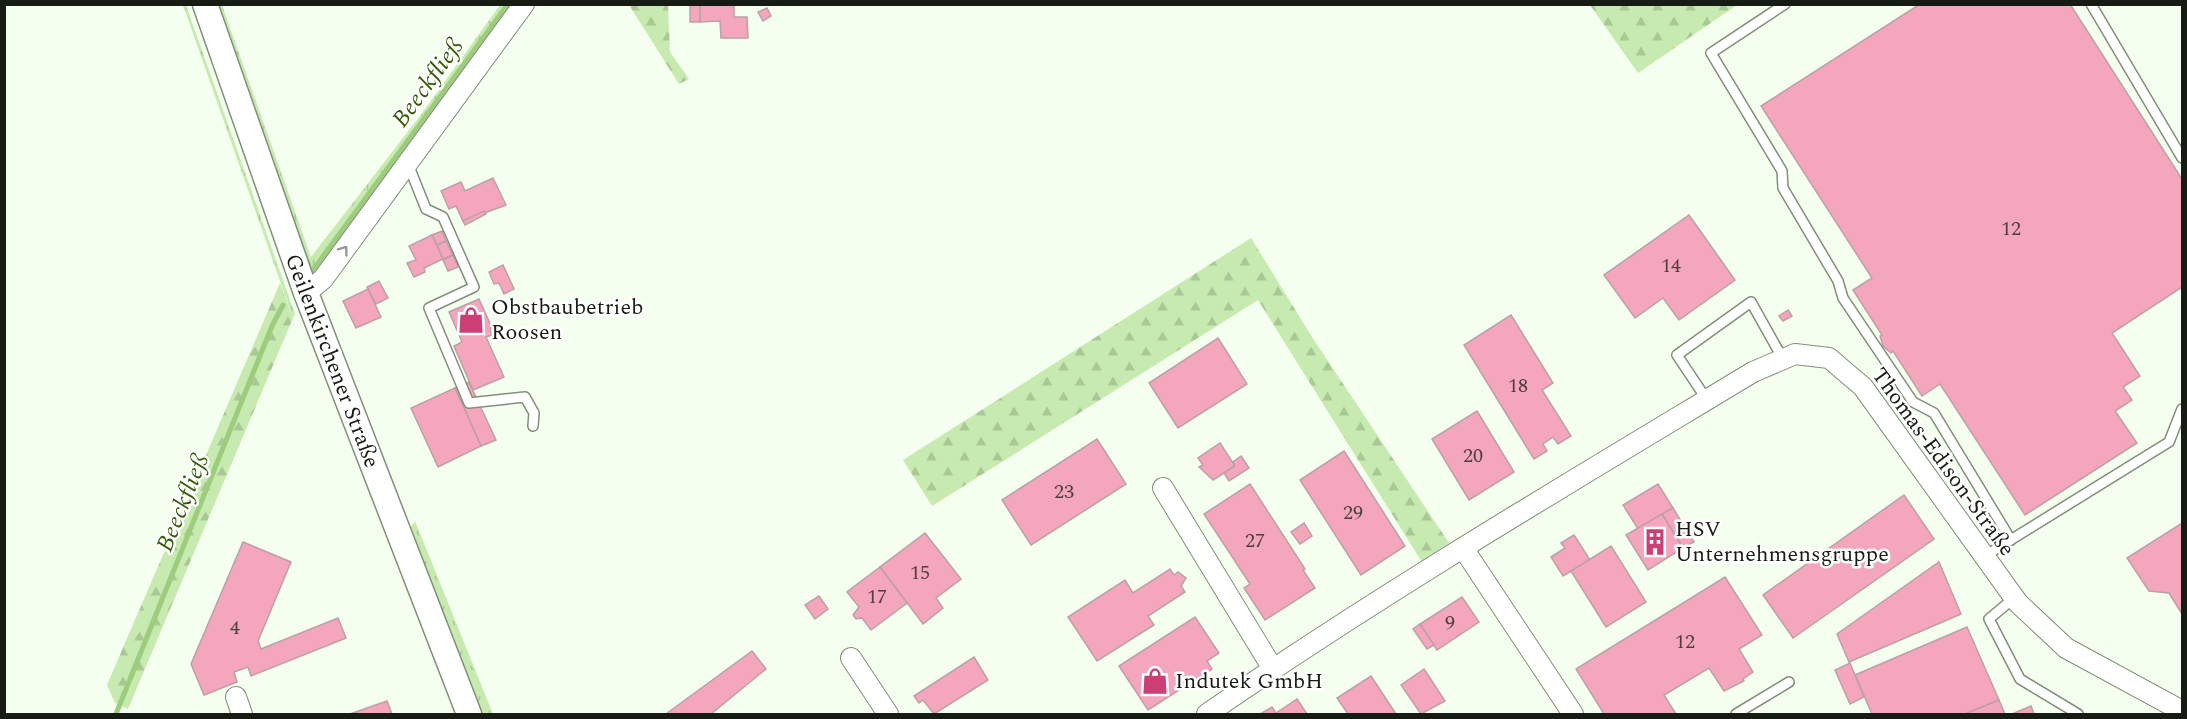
<svg xmlns="http://www.w3.org/2000/svg" width="2187" height="719" viewBox="0 0 2187 719" font-family="Spectral,serif">
  <defs>
    <pattern id="grass-tufts" width="24" height="20" patternUnits="userSpaceOnUse" patternTransform="scale(1.5)"><rect width="24" height="20" fill="#c6eaaf"/><path d="M3 7l-1-3M5 7V3M7 7l1-3M15 17l-1-3M17 17v-4M19 17l1-3" fill="none" stroke="#a9c896"/></pattern>
    <pattern id="forest-firs" width="22" height="20" patternUnits="userSpaceOnUse" patternTransform="scale(1.5)"><rect width="22" height="20" fill="#c6eaaf"/><path d="M5 1l3.5 6h-7zM16 11l3.5 6h-7z" fill="#a9c896"/></pattern>
  </defs>
  <rect width="100%" height="100%" fill="#f5ffef"/>
  <g fill="url(#grass-tufts)">
    <polygon points="183,5 186,5 295,314 293,318"/>
    <polygon points="215,5 222,5 311,257 420,116 500,5 519,5 314,276"/>
    <polygon points="415,521 493,714 481,714 408,531"/>
  </g>
  <g fill="url(#forest-firs)">
    <polygon points="629,5 668,5 670,52 689,79 679,84"/>
    <polygon points="1590,5 1737,5 1638,73"/>
    <polygon points="1251,238 1312,337 1449,543 1422,562 1258,300 932,506 903,460"/>
    <polygon points="280,283 293,318 128,709 115,703 107,685"/>
  </g>
  <g fill="none" stroke-linecap="round" stroke-linejoin="round">
    <g stroke="#9ccc7c" stroke-width="5">
      <polyline points="313,270 508,4"/>
      <polyline points="116,714 272,326 283,305"/>
    </g>
  </g>
  <g fill="#f4a6bc" stroke="#be9fa7" stroke-width="1.5">
    <polygon points="700,4 734,4 734,17 747,17 748,38 721,38 720,21 700,22"/>
    <polygon points="700,4 700,22 690,22 690,5"/>
    <polygon points="1920,4 2070,4 2182,179 2182,287 2112,333 2140,376 2123,387 2132,400 2115,411 2137,443 2025,515 1940,384 1922,396 1893,351 1891,353 1883,346 1880,336 1882,335 1853,290 1872,278 1761,106"/>
    <polygon points="767,8 771,16 763,21 758,12"/>
    <polygon points="493,178 506,205 463,221 456,206 449,209 441,191 461,182 465,191"/>
    <polygon points="484,211 486,214 465,225 463,221"/>
    <polygon points="1689,215 1735,280 1679,320 1663,298 1635,318 1604,275"/>
    <polygon points="442,231 446,241 437,245 432,235"/>
    <polygon points="432,235 443,259 424,268 425,272 414,277 407,263 416,260 409,246"/>
    <polygon points="446,241 453,255 443,259 437,245"/>
    <polygon points="453,255 458,267 448,271 443,260"/>
    <polygon points="503,265 514,289 504,294 499,283 494,284 489,272"/>
    <polygon points="379,281 388,298 376,304 367,287"/>
    <polygon points="368,289 381,317 356,328 343,301"/>
    <polygon points="479,299 492,328 490,329 492,335 486,337 504,377 473,390 454,346 462,342 449,312"/>
    <polygon points="1788,310 1792,316 1783,321 1779,316"/>
    <polygon points="1511,315 1553,383 1542,390 1571,436 1558,444 1553,437 1543,444 1547,451 1534,459 1464,345"/>
    <polygon points="1218,338 1247,384 1178,428 1149,383"/>
    <polygon points="469,382 496,440 481,446 455,388"/>
    <polygon points="455,388 481,446 438,467 411,408"/>
    <polygon points="1477,411 1514,472 1469,500 1432,439"/>
    <polygon points="1097,439 1126,484 1031,545 1002,500"/>
    <polygon points="1220,443 1235,466 1213,480 1199,467 1203,465 1198,458"/>
    <polygon points="1344,451 1405,546 1361,575 1300,480"/>
    <polygon points="1241,456 1249,468 1229,481 1224,473 1235,466 1233,462"/>
    <polygon points="1250,484 1305,569 1303,570 1315,588 1265,620 1244,588 1250,584 1204,514"/>
    <polygon points="1658,484 1673,508 1638,529 1623,505"/>
    <polygon points="1904,495 1934,539 1793,638 1763,595"/>
    <polygon points="1673,508 1694,542 1683,548 1662,514"/>
    <polygon points="1662,514 1683,548 1648,570 1626,535"/>
    <polygon points="1304,523 1312,536 1300,544 1291,532"/>
    <polygon points="2182,523 2182,614 2169,593 2149,591 2127,558"/>
    <polygon points="925,533 961,579 936,598 943,608 923,624 880,567"/>
    <polygon points="1574,535 1590,560 1563,576 1551,557 1565,548 1561,543"/>
    <polygon points="243,542 291,562 258,641 261,649 338,618 346,638 251,676 248,667 234,672 237,682 204,695 191,664"/>
    <polygon points="1611,546 1646,602 1606,627 1571,571"/>
    <polygon points="1939,562 1961,614 1849,662 1837,634"/>
    <polygon points="880,567 907,603 871,630 862,618 856,619 853,615 859,607 847,592"/>
    <polygon points="1170,569 1174,575 1178,572 1186,578 1181,586 1185,592 1148,616 1154,625 1097,661 1068,617 1125,580 1133,593"/>
    <polygon points="1725,577 1762,635 1739,649 1753,672 1743,679 1744,681 1724,691 1709,668 1664,695 1676,714 1604,714 1576,669"/>
    <polygon points="819,596 828,609 815,619 805,605"/>
    <polygon points="1462,597 1479,622 1437,650 1420,624"/>
    <polygon points="1195,617 1219,653 1207,661 1212,669 1148,710 1119,666"/>
    <polygon points="1420,624 1434,645 1427,649 1413,629"/>
    <polygon points="1967,627 1999,700 1965,714 1872,714 1855,675"/>
    <polygon points="752,651 766,669 711,714 666,714"/>
    <polygon points="974,657 988,680 934,714 923,700 919,703 914,696"/>
    <polygon points="1850,663 1864,697 1850,704 1835,670"/>
    <polygon points="1424,669 1445,701 1421,714 1401,685"/>
    <polygon points="1371,676 1396,714 1348,714 1337,698"/>
    <polygon points="1297,699 1307,714 1260,714 1272,707 1276,713"/>
    <polygon points="1999,700 2005,714 1965,714"/>
    <polygon points="387,701 392,714 350,714"/>
    <polygon points="2031,706 2034,714 2012,714"/>
  </g>
  <g fill="none" stroke-linecap="round" stroke-linejoin="round">
    <defs>
      <g id="service">
        <polyline points="1785,4 1711,53 1782,171 1783,188 1838,281 1843,298 1913,402 1934,413 2011,540"/>
        <polyline points="2091,4 2182,158"/>
        <polyline points="408,164 426,209 443,217 474,287 429,308 469,403 525,397 534,413 533,426"/>
        <polyline points="1707,400 1677,355 1751,302 1783,359"/>
        <polyline points="1983,557 2169,442 2182,409"/>
        <polyline points="2014,598 1989,619 2020,679 2078,714"/>
        <polyline points="1736,714 1789,682"/>
      </g>
      <g id="minor">
        <polyline points="306,293 323,279 524,4"/>
        <polyline points="1163,488 1273,669"/>
        <polyline points="1463,548 1573,714"/>
        <polyline points="851,658 888,714"/>
        <polyline points="236,697 242,714"/>
        <path d="M1207,714C1384,592 1569,483 1753,372L1795,354L1829,358L1863,387L2018,603L2066,648L2182,711"/>
      </g>
      <polyline id="tertiary" points="205,4 306,293 469,714"/>
    </defs>
    <use href="#service" stroke="#819079" stroke-width="12"/>
    <use href="#minor" stroke="#819079" stroke-width="22"/>
    <use href="#tertiary" stroke="#819079" stroke-width="27"/>
    <use href="#service" stroke="#fff" stroke-width="9"/>
    <use href="#minor" stroke="#fff" stroke-width="20"/>
    <use href="#tertiary" stroke="#fff" stroke-width="24"/>
  </g>
  <defs><path id="oneway-chevron" d="M-2-3.5L2.5 0L-2 3.5" fill="none" stroke-width="1.6" stroke-linecap="round" stroke-linejoin="round" transform="scale(1.5)"/></defs>
  <use stroke="#969995" href="#oneway-chevron" transform="translate(344 250) rotate(-54)"/>
  <defs>
    <symbol id="shop-bare" viewBox="-9 -9 18 18"><path d="M-5-2.5h2.3a2.7 3.5 0 0 1 5.4 0H5L5.5 6h-11ZM-1.5-2.5h3a1.5 2.3 0 0 0-3 0Z" fill="#cb3f74" stroke="#fff" stroke-width="2.5" paint-order="stroke"/></symbol>
    <symbol id="building-bare" viewBox="-9 -9 18 18"><path d="M-4-6H4V6H1V3H-1V6H-4ZM-2.5-4.3h1.7v1.8h-1.7ZM.8-4.3h1.7v1.8H.8ZM-2.5-1h1.7V.8h-1.7ZM.8-1h1.7V.8H.8Z" fill="#cb3f74" stroke="#fff" stroke-width="2.5" paint-order="stroke"/></symbol>
  </defs>
  <g fill-rule="evenodd">
    <use href="#shop-bare" x="452" y="301" width="38" height="38"/>
    <use href="#building-bare" x="1636" y="523" width="38" height="38"/>
    <use href="#shop-bare" x="1136" y="662" width="38" height="38"/>
  </g>
  <g text-anchor="middle" dominant-baseline="central" stroke-width="5" stroke-linejoin="round" paint-order="stroke">
    <g font-size="20" fill="#4e3e3d">
      <text x="2011" y="229">12</text>
      <text x="1671" y="266">14</text>
      <text x="1518" y="386">18</text>
      <text x="1473" y="456">20</text>
      <text x="1064" y="492">23</text>
      <text x="1353" y="513">29</text>
      <text x="1255" y="541">27</text>
      <text x="920" y="573">15</text>
      <text x="877" y="597">17</text>
      <text x="1450" y="623">9</text>
      <text x="235" y="628">4</text>
      <text x="1685" y="642">12</text>
    </g>
    <g font-size="22" fill="#161c13" stroke="#fff" text-anchor="start">
      <text x="491" y="307">Obstbaubetrieb<tspan x="491" dy="25">Roosen</tspan></text>
      <text x="1675" y="529">HSV<tspan x="1675" dy="25">Unternehmensgruppe</tspan></text>
      <text x="1175" y="681">Indutek GmbH</text>
    </g>
    <g font-size="22" fill="#161c13" stroke="#fff">
      <text transform="translate(332 361) rotate(69)">Geilenkirchener Straße</text>
      <text transform="translate(1943 462) rotate(54)">Thomas-Edison-Straße</text>
    </g>
    <g font-size="24" font-style="italic" fill="#325c04" stroke="#fff">
      <text transform="translate(428 83) rotate(-54)">Beeckfließ</text>
      <text transform="translate(183 503) rotate(-68)">Beeckfließ</text>
    </g>
  </g>
  <rect width="2187" height="719" fill="none" stroke="#161c13" stroke-width="12"/>
</svg>
